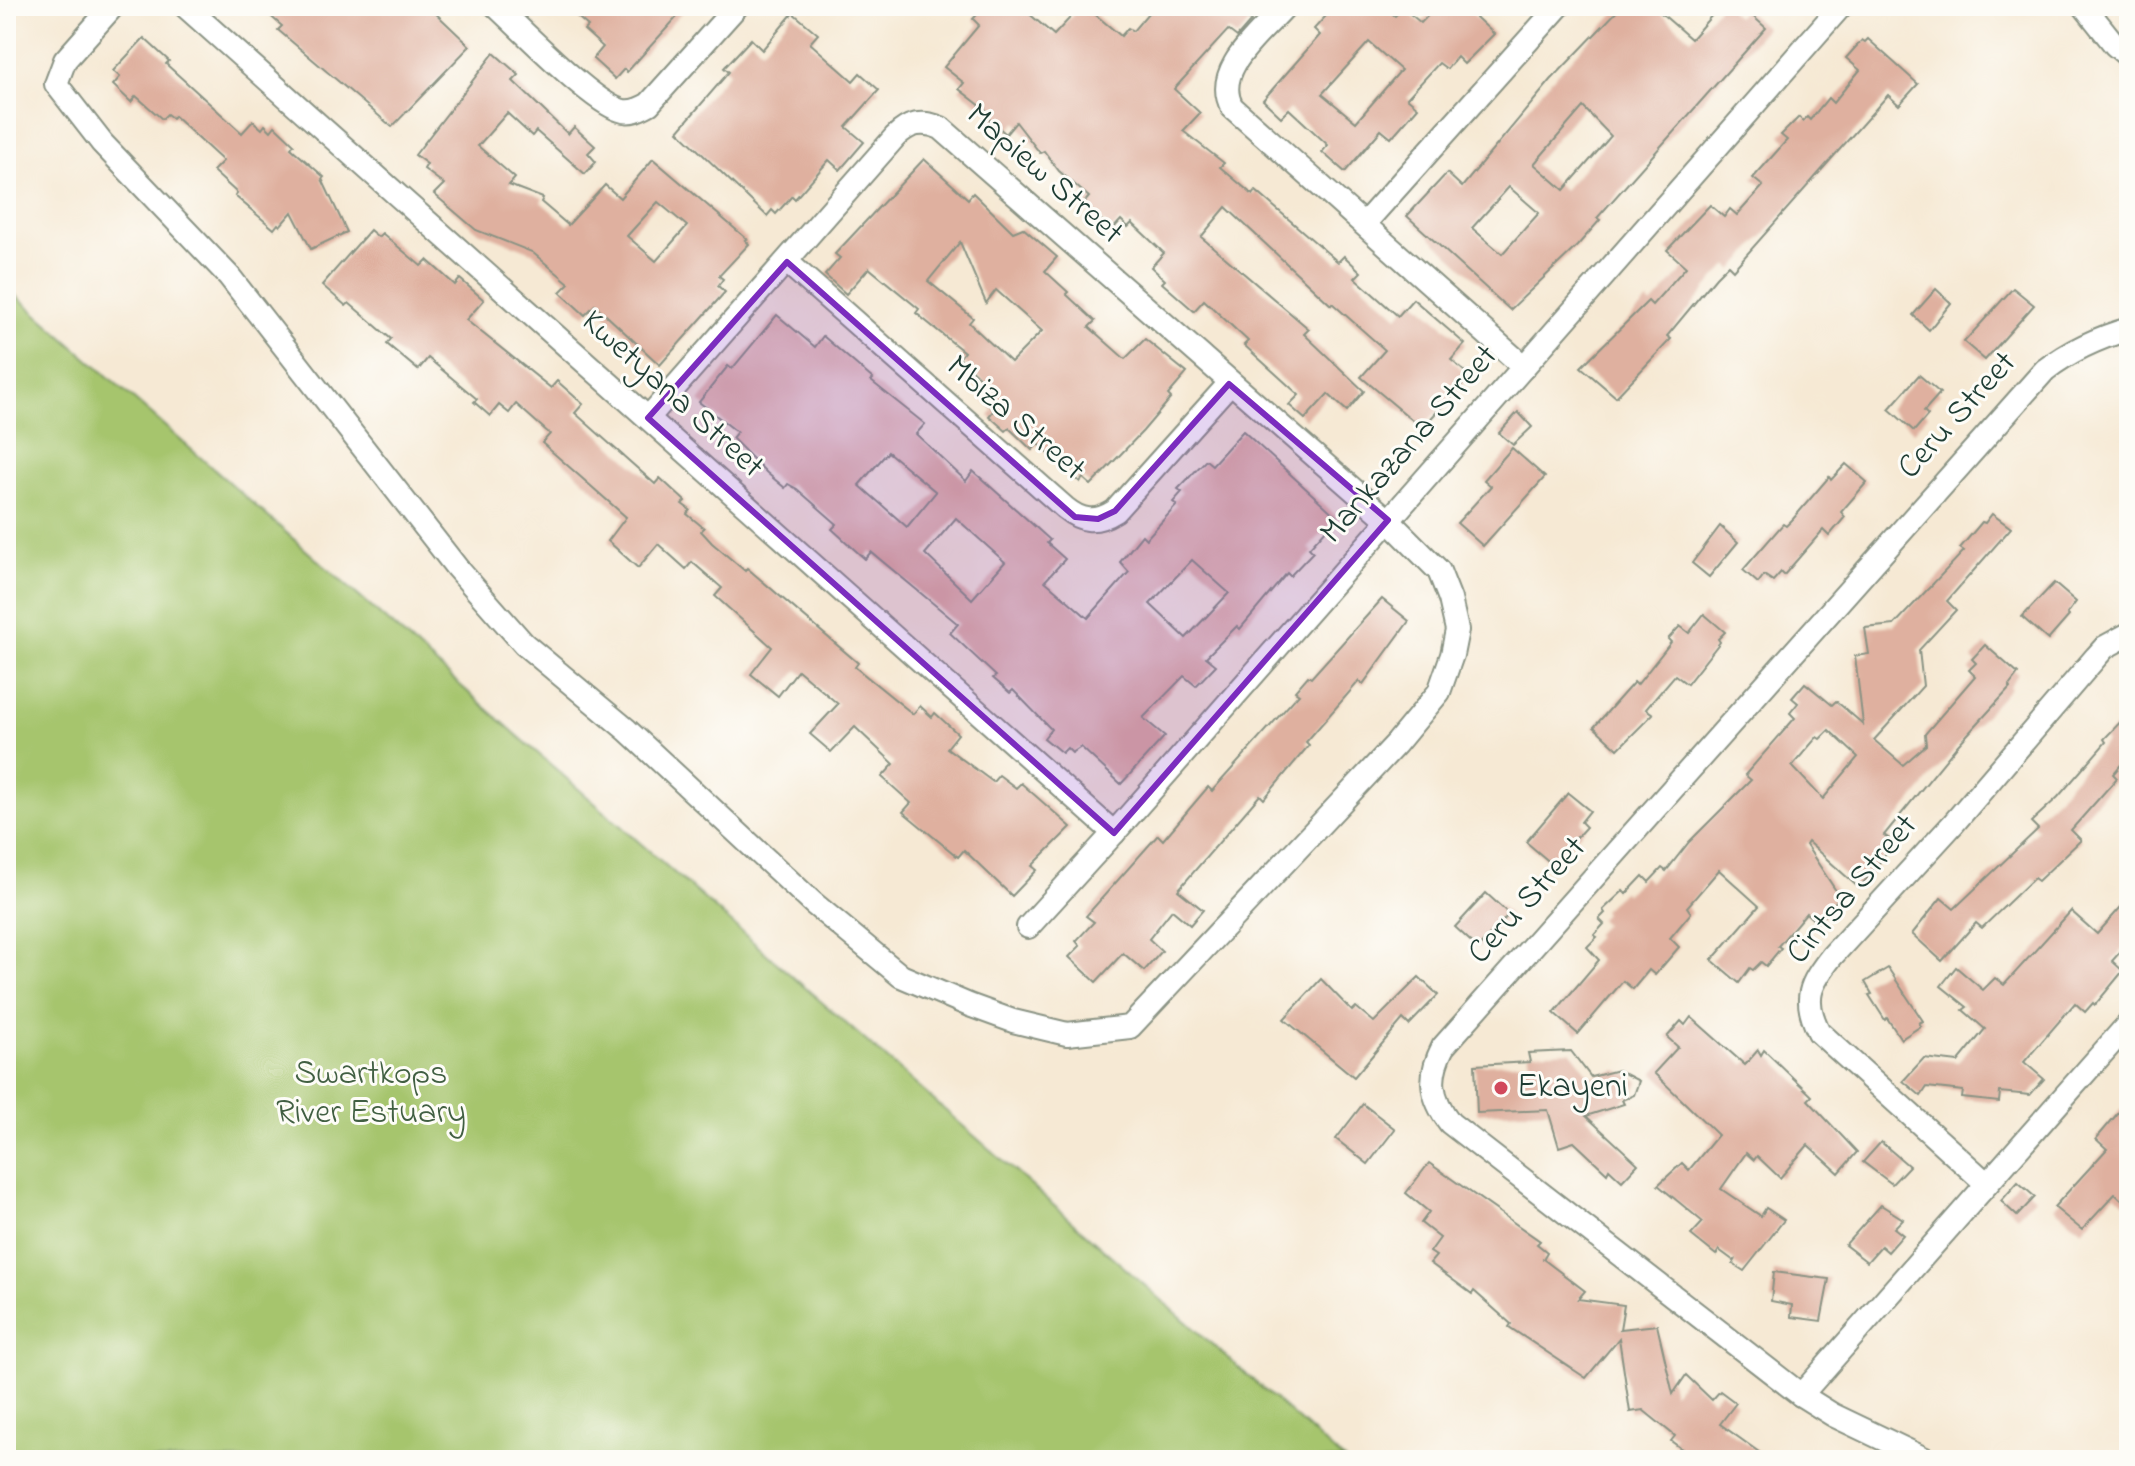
<svg xmlns="http://www.w3.org/2000/svg" width="2135" height="1466" viewBox="0 0 2135 1466" font-family="'Indie Flower',sans-serif">
  <rect width="100%" height="100%" fill="#fdfcf7"/>
  <filter id="ink" filterUnits="userSpaceOnUse"><feTurbulence type="fractalNoise" baseFrequency=".0125" numOctaves="2"/><feDisplacementMap in="SourceGraphic" scale="16" xChannelSelector="R" yChannelSelector="G"/><feConvolveMatrix kernelMatrix="1 2 1 2 8 2 1 2 1" color-interpolation-filters="sRGB"/></filter>
  <filter id="wash" filterUnits="userSpaceOnUse"><feTurbulence type="fractalNoise" baseFrequency=".006" numOctaves="4" result="noise"/><feDisplacementMap in="SourceGraphic" scale="32" xChannelSelector="R" yChannelSelector="G"/><feGaussianBlur stdDeviation="1.8" result="paint"/><feColorMatrix in="noise" values="0 0 0 0 0 0 0 0 0 0 0 0 0 0 0 0 0 1.4 0 .05"/><feComposite in="paint" operator="in"/></filter>
  <g filter="url(#wash)">
    <rect width="100%" height="100%" fill="#f6e9d4"/>
    <polygon fill="#a6c56d" stroke="#628150" stroke-width="2" points="6,287 1344,1460 6,1460"/>
    <g id="blocks">
      <g fill="#dfb09f" fill-rule="evenodd">
        <polygon points="259,6 428,6 470,46 392,127 278,30 282,26"/>
        <polygon points="565,6 687,6 627,72 624,69 615,79 593,59 603,47 584,30 588,26"/>
        <polygon points="985,6 1020,6 1054,35 1081,6 1085,6 1121,36 1128,28 1133,31 1154,6 1253,6 1244,16 1251,21 1237,37 1228,30 1174,89 1200,113 1183,131 1224,163 1220,167 1253,195 1256,191 1338,262 1344,256 1361,272 1355,278 1398,316 1413,299 1465,344 1451,360 1470,376 1422,428 1361,377 1385,350 1332,303 1331,305 1226,207 1201,237 1309,329 1304,334 1364,391 1347,411 1328,394 1305,419 1289,405 1299,395 1244,345 1248,341 1204,300 1194,311 1162,283 1165,280 1151,267 1164,253 1132,223 1128,227 1121,220 1112,230 1083,204 1089,197 1059,171 1044,151 1040,153 1016,122 1006,134 988,118 991,114 959,89 964,83 944,67 979,25 973,19"/>
        <path d="M1335,6H1383L1395,16L1403,8L1421,23L1437,6H1464L1494,34L1464,64L1457,57L1447,69L1439,63L1407,98L1418,107L1391,138L1381,130L1345,172L1322,152L1328,145L1289,109L1281,117L1263,100L1320,35L1314,29ZM1369,42L1401,70L1356,122L1322,94Z"/>
        <path d="M1622,6H1653L1691,39L1720,6H1725L1737,17L1745,9L1766,28L1597,218L1600,220L1577,246L1510,310L1407,216L1447,173L1462,187L1551,80ZM1583,107L1611,136L1564,190L1534,164ZM1509,187L1539,213L1502,254L1472,228Z"/>
        <polygon points="793,13 818,34 810,43 853,81 860,73 879,90 846,127 864,142 840,170 829,160 795,199 792,196 776,214 772,210 767,216 678,131 729,72 724,68 751,39 762,50"/>
        <polygon points="144,38 169,61 166,64 242,133 253,121 262,129 265,125 271,131 275,126 294,144 291,148 324,177 322,179 347,232 311,249 292,212 280,226 278,224 274,229 235,196 237,193 213,171 223,161 174,116 172,118 167,114 162,119 136,96 131,102 113,85 120,77 113,71"/>
        <polygon points="1868,39 1918,84 1899,105 1888,95 1733,270 1728,265 1716,277 1667,336 1671,339 1616,397 1581,367 1648,301 1652,305 1686,267 1667,250 1710,205 1724,217 1730,209 1737,215 1763,186 1753,178 1787,140 1781,135 1799,117 1803,121 1807,117 1810,120 1828,98 1833,103 1860,70 1846,58 1862,40 1865,42"/>
        <path d="M494,53L519,75L513,81L568,134L574,127L595,146L588,153L596,162L585,174L536,131L532,136L507,113L478,146L515,178L509,185L543,198L541,202L568,225L605,185L620,198L653,159L747,239L745,240L749,244L719,276L723,279L718,286L725,292L660,365L595,305L585,315L560,292L569,283L532,252L476,230L434,194L444,184L424,169L427,164L415,155ZM658,202L687,226L656,261L627,236Z"/>
        <path d="M924,159L968,199L973,193L1013,232L1023,228L1057,257L1045,271L1068,292L1066,294L1095,321L1089,327L1125,359L1145,339L1187,373L1168,395L1171,398L1143,431L1091,485L1083,478L1080,482L1038,444L1032,450L1009,428L1006,431L989,416L994,410L982,399L991,389L959,358L964,352L916,313L919,309L869,268L846,294L825,275L840,258L835,254ZM960,242L986,303L996,290L1042,331L1011,362L969,323L973,318L928,281Z"/>
        <polygon points="370,230 378,237 382,233 421,266 427,260 455,285 460,279 484,300 466,320 551,388 557,381 583,404 575,413 655,484 660,478 685,501 682,504 690,510 687,514 704,528 701,531 712,543 745,571 747,568 858,663 855,667 913,714 920,706 932,717 935,713 958,734 947,748 993,782 999,775 1016,788 1021,783 1071,827 1032,866 1037,870 1012,896 964,850 958,857 903,812 911,803 882,777 894,764 855,727 831,752 810,734 838,704 798,670 778,696 751,674 772,647 715,596 722,588 692,562 686,569 658,544 638,568 608,541 626,517 542,443 550,434 516,404 509,413 499,405 490,416 474,402 477,399 428,358 418,370 387,344 391,339 349,303 346,306 322,285"/>
        <polygon points="2013,288 2034,305 1985,360 1964,342"/>
        <polygon points="1936,289 1951,303 1929,330 1913,315"/>
        <path d="M777,315L815,347L823,336L873,379L871,381L925,424L916,434L966,481L973,471L1050,540L1047,543L1065,559L1045,581L1088,618L1129,572L1120,562L1142,535L1146,539L1177,505L1173,502L1182,492L1178,489L1206,460L1212,465L1243,431L1337,517L1309,548L1313,552L1290,576L1287,573L1240,629L1237,626L1206,657L1216,665L1196,686L1184,676L1143,718L1165,736L1121,784L1081,747L1072,753L1067,748L1062,753L1044,738L1051,729L1013,690L1010,693L993,678L996,676L950,633L958,624L871,552L865,559L832,529L837,524L797,489L788,484L785,488L767,473L732,438L737,432L699,402L728,366L732,369ZM888,452L936,492L907,527L859,485ZM956,518L1005,562L972,599L925,554ZM1192,560L1229,593L1186,638L1150,604Z"/>
        <polygon points="1919,375 1940,393 1924,411 1928,415 1914,431 1889,409"/>
        <polygon points="1518,412 1532,427 1513,445 1499,433"/>
        <polygon points="1512,448 1545,477 1483,546 1457,523 1491,486 1484,480"/>
        <polygon points="1846,464 1867,482 1841,512 1845,517 1829,536 1823,530 1784,575 1781,572 1773,581 1764,575 1758,583 1743,570 1783,524 1786,526 1793,519 1829,477 1831,480"/>
        <path d="M1992,514L2011,528L1947,601L1956,610L1919,650L1923,686L1874,740L1903,765L1926,745L1925,734L1975,676L1969,670L1976,663L1972,659L1985,645L2018,674L2009,686L2010,688L1957,746L1884,835L1895,843L1859,888L1808,842L1806,845L1840,897L1817,923L1806,913L1778,946L1781,948L1766,966L1761,962L1753,970L1750,968L1739,983L1712,960L1759,906L1719,870L1687,907L1691,913L1670,938L1679,947L1655,975L1649,970L1633,989L1623,981L1578,1034L1554,1013L1599,960L1587,947L1597,937L1594,935L1604,924L1599,919L1605,913L1603,910L1623,891L1626,894L1643,876L1649,882L1662,868L1666,871L1689,842L1751,780L1745,775L1795,718L1790,713L1798,703L1792,698L1805,683L1832,705L1836,701L1863,724L1855,656L1869,654L1865,628L1894,625L1964,551L1960,548L1982,522L1985,523ZM1829,730L1858,757L1823,799L1792,766L1817,737L1820,739Z"/>
        <polygon points="1720,526 1738,542 1709,577 1692,563"/>
        <polygon points="2054,583 2076,602 2067,614 2069,616 2048,640 2022,617"/>
        <polygon points="1382,599 1409,621 1363,684 1359,681 1306,742 1309,745 1264,799 1260,795 1178,890 1203,910 1190,925 1172,910 1149,939 1162,951 1144,971 1123,953 1096,982 1069,957 1080,946 1076,941 1094,922 1086,916 1158,835 1163,840 1208,787 1212,791 1299,694 1295,691 1308,676 1311,678"/>
        <polygon points="1704,614 1725,632 1718,639 1720,642 1687,684 1675,675 1646,709 1653,714 1618,749 1594,727 1634,682 1637,685 1671,642 1668,639 1680,626 1689,633"/>
        <polygon points="2129,713 2129,762 2126,759 2113,774 2117,778 2071,830 2081,840 2038,881 2034,878 1982,928 1976,923 1942,961 1912,934 1941,898 1954,909 2038,829 2031,822 2058,797 2106,742 2104,739"/>
        <polygon points="1568,793 1590,811 1581,822 1586,827 1552,864 1526,842"/>
        <polygon points="1486,893 1509,914 1478,948 1455,927"/>
        <polygon points="2129,898 2129,942 2112,961 2123,971 2095,1005 2093,1003 2085,1012 2075,1003 2024,1062 2044,1079 2030,1095 2000,1092 1999,1102 1962,1098 1963,1091 1927,1087 1921,1096 1903,1081 1924,1058 1958,1062 1985,1029 1963,1010 1967,1007 1941,986 1956,967 1983,990 1995,978 2004,985 2071,911 2097,934"/>
        <polygon points="1888,968 1923,1021 1919,1023 1921,1026 1901,1039 1887,1018 1885,1020 1869,995 1872,994 1865,982"/>
        <polygon points="1419,977 1438,995 1409,1025 1403,1019 1354,1077 1284,1019 1321,979 1352,1011 1356,1007 1374,1022"/>
        <polygon points="1691,1017 1745,1065 1758,1050 1761,1055 1764,1050 1812,1096 1808,1100 1857,1152 1839,1173 1808,1145 1780,1178 1757,1156 1754,1160 1746,1153 1721,1189 1761,1216 1766,1208 1784,1220 1744,1271 1733,1264 1736,1259 1734,1261 1719,1250 1716,1255 1691,1235 1703,1222 1658,1185 1682,1163 1689,1170 1718,1135 1654,1073 1678,1047 1667,1037 1681,1021 1685,1025"/>
        <polygon points="1571,1051 1591,1077 1618,1070 1639,1081 1634,1095 1622,1100 1624,1104 1586,1116 1638,1164 1622,1181 1609,1169 1607,1173 1574,1142 1559,1147 1548,1110 1477,1113 1475,1065 1530,1062 1528,1053"/>
        <polygon points="2129,1100 2129,1207 2115,1194 2082,1230 2054,1207 2107,1149 2096,1139"/>
        <polygon points="1363,1104 1395,1129 1368,1164 1336,1139"/>
        <polygon points="1881,1142 1909,1166 1892,1184 1863,1162"/>
        <polygon points="1429,1163 1540,1241 1537,1244 1547,1252 1543,1259 1585,1291 1578,1299 1624,1305 1620,1329 1657,1325 1673,1394 1686,1375 1712,1400 1720,1391 1736,1403 1720,1424 1770,1460 1697,1460 1671,1441 1675,1436 1643,1410 1630,1412 1619,1338 1586,1378 1509,1327 1511,1324 1474,1291 1472,1294 1430,1263 1436,1256 1430,1252 1440,1238 1421,1223 1429,1212 1406,1193"/>
        <polygon points="2018,1182 2035,1197 2017,1216 2001,1201"/>
        <polygon points="1881,1205 1903,1219 1894,1228 1903,1235 1888,1252 1881,1246 1867,1262 1845,1245"/>
        <polygon points="1774,1272 1829,1279 1821,1321 1791,1317 1792,1305 1771,1301"/>
      </g>
    </g>
  </g>
  <g filter="url(#ink)">
    <use href="#blocks" fill-opacity="0" stroke="#8a9384" stroke-width="2"/>
    <g fill="none" stroke-linecap="round" stroke-linejoin="round">
      <defs>
        <g id="minor">
          <path d="M113,6L65,60L56,84L102,143L229,276L457,568L524,644L627,730L813,903L901,976L969,1005L1013,1021L1067,1034L1130,1027L1396,744L1439,692L1452,655L1457,630L1450,599L1439,571L1388,520L941,128C922,120 909,123 895,137L648,418"/>
          <polyline points="185,6 1114,833"/>
          <path d="M496,6C521,29 592,102 620,110C630,114 640,109 649,104L737,6"/>
          <path d="M1285,6C1263,32 1211,69 1232,107L1524,367"/>
          <polyline points="2084,6 2115,45 2129,57"/>
          <polyline points="1364,224 1559,6"/>
          <path d="M787,262L1065,508C1082,522 1096,523 1115,511L1229,384"/>
          <polyline points="1028,927 1114,833 1841,6"/>
          <path d="M1987,1184L1819,1032C1802,999 1810,984 1832,956L1953,824L2096,657L2105,647L2129,634"/>
          <polyline points="1801,1395 2129,1023"/>
          <path d="M1927,1460L1833,1415L1801,1395L1450,1123C1430,1097 1428,1076 1443,1047L2045,370C2071,350 2097,338 2129,329"/>
        </g>
      </defs>
      <use href="#minor" stroke="#8a9384" stroke-width="26"/>
      <use href="#minor" stroke="#fff" stroke-width="22"/>
    </g>
  </g>
  <path fill="#7b2cbf" fill-opacity="0.2" stroke="#7b2cbf" stroke-width="6" stroke-linejoin="round" d="M787,262L1075,517L1098,519L1115,511L1229,384L1388,520L1114,833L648,418Z"/>
  <circle fill="#d1495b" stroke="#fdfcf7" stroke-width="3" cx="1501" cy="1088" r="8"/>
  <g text-anchor="middle" dominant-baseline="central" stroke-width="6" stroke-linejoin="round" paint-order="stroke">
    <g font-size="34" fill="#1f3d34" stroke="#fdfcf7">
      <text transform="translate(1044 175) rotate(41)">Mapiew Street</text>
      <text transform="translate(672 395) rotate(42)">Kwetyana Street</text>
      <text transform="translate(1958 416) rotate(-48)">Ceru Street</text>
      <text transform="translate(1015 419) rotate(41)">Mbiza Street</text>
      <text transform="translate(1410 445) rotate(-49)">Mankazana Street</text>
      <text transform="translate(1853 890) rotate(-50)">Cintsa Street</text>
      <text transform="translate(1528 901) rotate(-48)">Ceru Street</text>
    </g>
    <g font-size="34" fill="#415f42" stroke="#fdfcf7">
      <text x="371" y="1075">Swartkops<tspan x="371" dy="39">River Estuary</tspan></text>
    </g>
    <g font-size="34" fill="#1f3d34" stroke="#fdfcf7" text-anchor="start">
      <text x="1517" y="1088">Ekayeni</text>
    </g>
  </g>
  <rect width="2135" height="1466" fill="none" stroke="#fdfcf7" stroke-width="32"/>
</svg>
